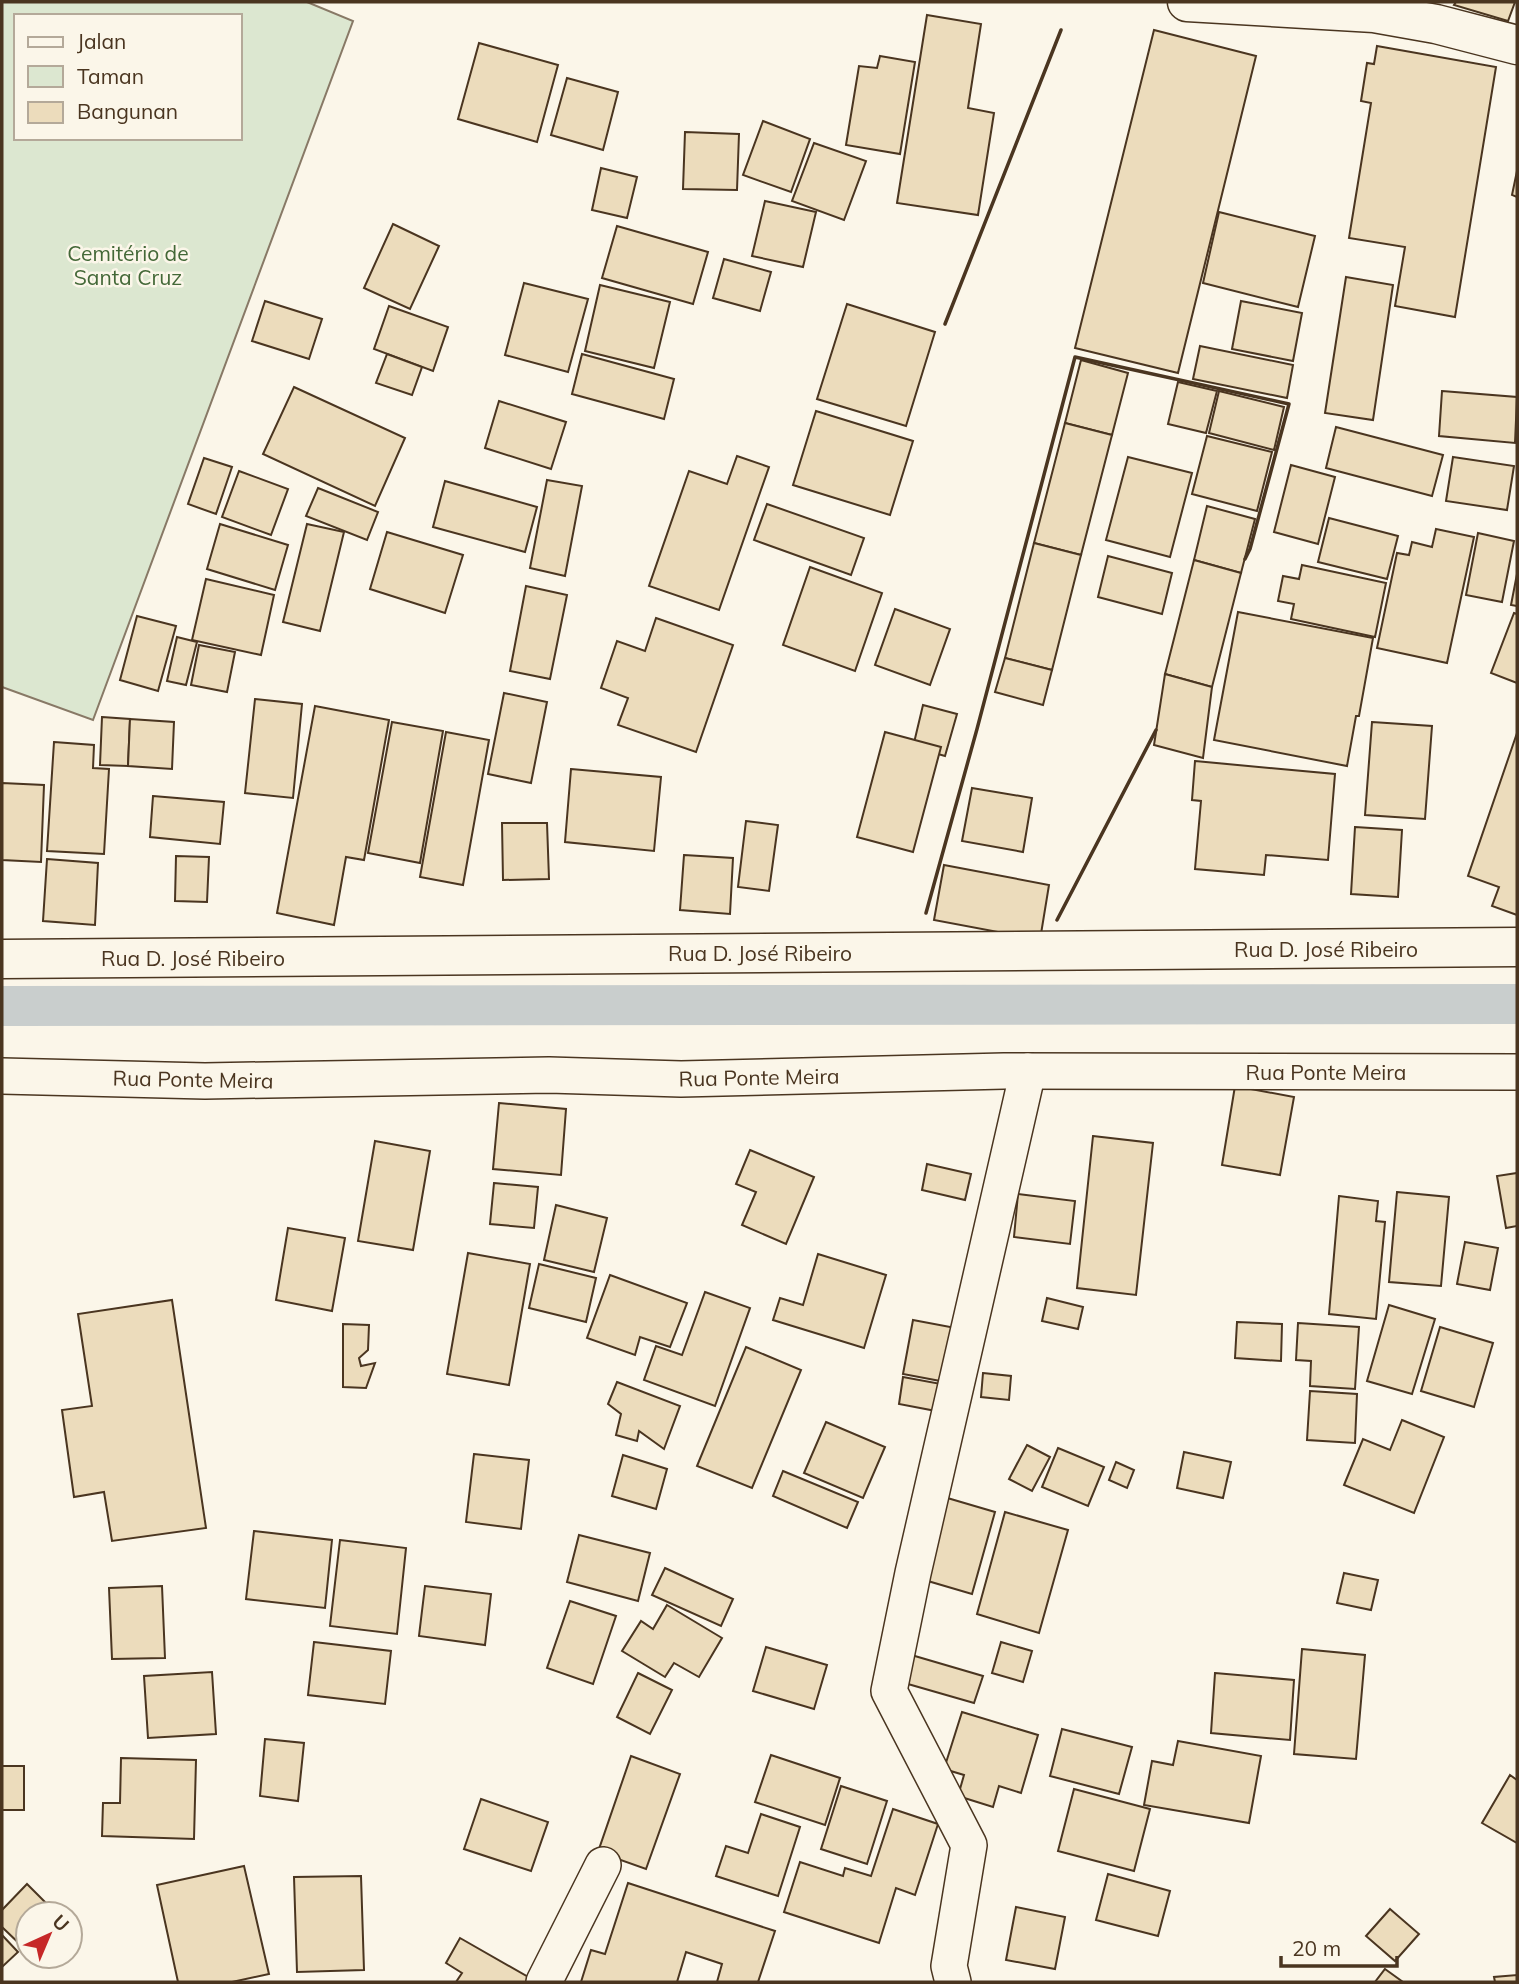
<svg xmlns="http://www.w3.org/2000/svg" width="1519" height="1984" viewBox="0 0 1519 1984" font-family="Mulish,sans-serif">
  <rect width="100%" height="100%" fill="#fbf6e9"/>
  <path fill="#dce7d0" stroke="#887966" stroke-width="2" fill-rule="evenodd" d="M2,2H307L353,21L93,720L2,687ZM16,16H240V138H16Z"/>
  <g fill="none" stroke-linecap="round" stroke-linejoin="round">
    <polyline stroke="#c9cecd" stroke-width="40" points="2,1006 1517,1004"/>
  </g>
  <g fill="#ecdcbc" stroke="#4a3520" stroke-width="2">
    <polygon points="1456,2 1515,2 1508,21 1454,5"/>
    <polygon points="927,15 981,24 968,108 994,113 978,215 897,203"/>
    <polygon points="1154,30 1256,56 1178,373 1075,348"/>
    <polygon points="479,43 558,65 537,142 458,119"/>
    <polygon points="1377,46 1496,67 1455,317 1395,306 1405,247 1349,238 1371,103 1361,101 1367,63 1374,64"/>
    <polygon points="880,56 915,62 900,154 846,145 859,66 877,68"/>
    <polygon points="567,78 618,92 603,150 551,135"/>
    <polygon points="763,121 810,139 791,192 743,175"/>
    <polygon points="685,132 739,134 737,190 683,189"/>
    <polygon points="814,143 866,161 844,220 792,201"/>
    <polygon points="601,168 637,177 627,218 592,210"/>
    <polygon points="1517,171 1517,197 1512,195"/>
    <polygon points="765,201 816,212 803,267 752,256"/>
    <polygon points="1219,212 1315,236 1298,307 1203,283"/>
    <polygon points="393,224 439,246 410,309 364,288"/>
    <polygon points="617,226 708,252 693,304 602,278"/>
    <polygon points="724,259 771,272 760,311 713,298"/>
    <polygon points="1346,277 1393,285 1373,420 1325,413"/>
    <polygon points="524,283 588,299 568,372 505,355"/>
    <polygon points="600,285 670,302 654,368 585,351"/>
    <polygon points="265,301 322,319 309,359 252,341"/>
    <polygon points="1241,301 1302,313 1293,361 1232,349"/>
    <polygon points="847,304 935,332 906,426 817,399"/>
    <polygon points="389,306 448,327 433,371 374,349"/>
    <polygon points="1200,346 1293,365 1287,398 1193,379"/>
    <polygon points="387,354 422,367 412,395 376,383"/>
    <polygon points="582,354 674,379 664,419 572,394"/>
    <polygon points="1081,360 1128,373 1112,435 1065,423"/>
    <polygon points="1178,382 1217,391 1206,433 1168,424"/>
    <polygon points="294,387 405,438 375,506 263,454"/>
    <polygon points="1219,391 1284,407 1274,450 1209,433"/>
    <polygon points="1442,391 1517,397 1515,443 1439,436"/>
    <polygon points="499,401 566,422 551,469 485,448"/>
    <polygon points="816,411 913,441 890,515 793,485"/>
    <polygon points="1065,423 1112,435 1081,555 1034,543"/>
    <polygon points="1336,427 1443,455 1432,496 1326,468"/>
    <polygon points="1207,436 1272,452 1257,511 1192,494"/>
    <polygon points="737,456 769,467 719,610 649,586 689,471 727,484"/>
    <polygon points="1128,457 1192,473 1170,557 1106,540"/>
    <polygon points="1453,457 1514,466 1507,510 1446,501"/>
    <polygon points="204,458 232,467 216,514 188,504"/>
    <polygon points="1291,465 1335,477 1318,544 1274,532"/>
    <polygon points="239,471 288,489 271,535 222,517"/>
    <polygon points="547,480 582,486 565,576 530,568"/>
    <polygon points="445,481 537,507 525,552 433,527"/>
    <polygon points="318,488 378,512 367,540 306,516"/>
    <polygon points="767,504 864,538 851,575 754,540"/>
    <polygon points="1207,506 1255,519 1241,573 1194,560"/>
    <polygon points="1329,518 1398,536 1387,579 1318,562"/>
    <polygon points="220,524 288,545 275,590 207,569"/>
    <polygon points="307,524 344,532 320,631 283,622"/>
    <polygon points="1436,529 1474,537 1447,663 1377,648 1397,553 1409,555 1412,542 1432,547"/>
    <polygon points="387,532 463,555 445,613 370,589"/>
    <polygon points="1478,533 1514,541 1502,602 1466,595"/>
    <polygon points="1034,543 1081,555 1052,670 1005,658"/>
    <polygon points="1108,556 1172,573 1162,614 1098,597"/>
    <polygon points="1194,560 1241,573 1212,687 1165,674"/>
    <polygon points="1302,565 1386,583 1375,637 1291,619 1294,604 1278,601 1283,576 1299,579"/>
    <polygon points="810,567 882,593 855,671 783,645"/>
    <polygon points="1517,574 1517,606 1511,605"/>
    <polygon points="206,579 274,595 261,655 192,640"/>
    <polygon points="526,586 567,595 550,679 510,671"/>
    <polygon points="895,609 950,629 930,685 875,665"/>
    <polygon points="1238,612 1373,638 1359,716 1356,716 1347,766 1214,740"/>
    <polygon points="1514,613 1517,614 1517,683 1491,673"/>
    <polygon points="137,616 176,626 158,691 120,680"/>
    <polygon points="656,618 733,645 696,752 618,725 628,698 601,688 617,641 645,651"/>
    <polygon points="177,637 197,642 186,685 167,681"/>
    <polygon points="199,645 235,652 227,692 191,685"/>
    <polygon points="1005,658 1052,670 1043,705 995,692"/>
    <polygon points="1165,674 1212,687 1203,758 1154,745"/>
    <polygon points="504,693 547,702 531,783 488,774"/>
    <polygon points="255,699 302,704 293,798 245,793"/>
    <polygon points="923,705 957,714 945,756 913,747"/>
    <polygon points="315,706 389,720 364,860 346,857 334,925 277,913"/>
    <polygon points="102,717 130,719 128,766 100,765"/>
    <polygon points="130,719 174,722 172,769 128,766"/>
    <polygon points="392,722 443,731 420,863 368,853"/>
    <polygon points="1372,722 1432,726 1425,819 1365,815"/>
    <polygon points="446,732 489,740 463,885 420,877"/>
    <polygon points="885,732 941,747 913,852 857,837"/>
    <polygon points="1517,733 1517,915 1492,906 1499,887 1468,876"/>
    <polygon points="54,742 94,745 93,768 109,769 104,854 47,851"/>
    <polygon points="1195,761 1335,774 1328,860 1266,855 1264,875 1195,869 1201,801 1192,800"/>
    <polygon points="571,769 661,777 654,851 565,842"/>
    <polygon points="2,783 44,785 41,862 2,860"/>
    <polygon points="972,788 1032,798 1023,852 962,841"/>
    <polygon points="153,796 224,802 220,844 150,837"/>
    <polygon points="746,821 778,825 769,891 738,887"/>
    <polygon points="502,823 547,823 549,879 503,880"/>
    <polygon points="1355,827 1402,830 1398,897 1351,894"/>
    <polygon points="684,855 733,858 730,914 680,910"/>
    <polygon points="176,856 209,857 207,902 175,901"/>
    <polygon points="47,859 98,863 95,925 43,921"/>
    <polygon points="944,865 1049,885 1040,940 934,920"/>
    <polygon points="1235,1086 1294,1097 1280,1175 1222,1165"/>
    <polygon points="499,1103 566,1109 561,1175 493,1169"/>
    <polygon points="1093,1136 1153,1143 1136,1295 1077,1288"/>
    <polygon points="375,1141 430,1151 413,1250 358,1241"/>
    <polygon points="750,1150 814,1177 786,1244 742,1225 756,1192 736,1184"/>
    <polygon points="927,1164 971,1174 965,1200 922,1190"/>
    <polygon points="1517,1173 1517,1226 1506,1228 1497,1176"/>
    <polygon points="494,1183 538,1187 534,1228 490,1224"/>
    <polygon points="1397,1192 1449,1197 1441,1286 1389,1282"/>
    <polygon points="1018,1194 1075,1201 1070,1244 1014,1237"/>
    <polygon points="1339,1196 1378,1201 1376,1221 1385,1222 1376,1319 1329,1314"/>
    <polygon points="556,1205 607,1218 594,1272 544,1260"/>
    <polygon points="288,1228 345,1238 332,1311 276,1300"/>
    <polygon points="1465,1242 1498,1248 1490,1290 1457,1284"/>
    <polygon points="468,1253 530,1264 509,1385 447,1374"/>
    <polygon points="818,1254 886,1275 864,1348 773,1320 780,1298 803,1305"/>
    <polygon points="539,1264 596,1278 586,1322 529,1308"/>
    <polygon points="610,1275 687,1303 670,1347 640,1337 635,1355 587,1338"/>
    <polygon points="705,1292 750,1308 715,1406 644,1380 656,1346 682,1355"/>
    <polygon points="1047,1298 1083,1307 1078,1329 1042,1321"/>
    <polygon points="172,1300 206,1528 112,1541 104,1492 74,1497 62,1410 92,1406 78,1314"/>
    <polygon points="1389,1305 1435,1319 1412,1394 1367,1381"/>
    <polygon points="913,1320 961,1329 951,1383 903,1374"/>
    <polygon points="1237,1322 1282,1324 1281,1361 1235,1358"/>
    <polygon points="1298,1323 1359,1327 1355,1389 1310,1386 1311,1361 1296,1360"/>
    <polygon points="343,1324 369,1325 368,1350 359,1358 361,1366 375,1363 366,1388 343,1387"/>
    <polygon points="1440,1327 1493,1343 1474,1407 1421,1391"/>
    <polygon points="746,1347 801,1370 752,1488 697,1466"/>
    <polygon points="983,1373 1011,1376 1009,1400 981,1397"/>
    <polygon points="903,1377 941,1384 936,1411 899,1404"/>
    <polygon points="617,1382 680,1406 664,1449 639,1431 637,1441 616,1435 621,1414 608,1404"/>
    <polygon points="1310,1391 1357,1394 1355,1443 1307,1440"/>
    <polygon points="1402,1420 1444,1437 1414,1513 1344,1485 1363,1439 1390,1450"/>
    <polygon points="826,1422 885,1447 863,1498 804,1473"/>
    <polygon points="1027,1445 1050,1457 1032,1491 1009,1479"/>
    <polygon points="1058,1448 1104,1467 1088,1506 1042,1487"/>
    <polygon points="1184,1452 1231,1462 1223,1498 1177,1488"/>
    <polygon points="474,1454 529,1460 521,1529 466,1522"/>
    <polygon points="623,1455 667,1469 656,1509 612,1496"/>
    <polygon points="1116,1462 1134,1470 1127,1488 1109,1480"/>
    <polygon points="783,1471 858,1502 847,1528 773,1496"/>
    <polygon points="944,1497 995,1512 972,1594 921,1579"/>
    <polygon points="1005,1512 1068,1530 1039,1633 977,1614"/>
    <polygon points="254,1531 332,1540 325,1608 246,1599"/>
    <polygon points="579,1535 650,1553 638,1601 567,1582"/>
    <polygon points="340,1540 406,1548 397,1634 330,1626"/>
    <polygon points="665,1568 733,1599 721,1626 652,1595"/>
    <polygon points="1344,1573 1378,1580 1371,1610 1337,1603"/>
    <polygon points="162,1586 165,1658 112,1659 109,1588"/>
    <polygon points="425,1586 491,1594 485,1645 419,1636"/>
    <polygon points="570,1601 616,1616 593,1684 547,1668"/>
    <polygon points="667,1605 722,1638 699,1677 674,1663 665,1677 622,1651 641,1621 653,1629"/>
    <polygon points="314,1642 391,1651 385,1704 308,1695"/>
    <polygon points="1001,1642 1032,1651 1023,1682 992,1673"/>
    <polygon points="766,1647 827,1665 814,1709 753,1691"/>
    <polygon points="1302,1649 1365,1655 1356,1759 1294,1754"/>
    <polygon points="908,1654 983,1676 974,1703 901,1682"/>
    <polygon points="212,1672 216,1734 148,1738 144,1676"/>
    <polygon points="638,1673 672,1690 650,1734 617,1717"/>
    <polygon points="1215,1673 1294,1680 1290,1740 1211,1733"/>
    <polygon points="962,1712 1038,1735 1021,1793 999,1786 993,1807 958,1796 964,1775 944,1769"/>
    <polygon points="1062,1729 1132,1747 1119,1794 1050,1776"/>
    <polygon points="265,1739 304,1743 298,1801 260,1796"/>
    <polygon points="1178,1741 1261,1756 1249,1823 1144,1805 1152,1761 1173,1765"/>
    <polygon points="771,1755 840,1778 825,1825 755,1802"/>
    <polygon points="631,1756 680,1774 646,1869 598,1852"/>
    <polygon points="121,1758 196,1760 194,1839 102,1836 103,1803 120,1803"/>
    <rect x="2" y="1766" width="22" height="44"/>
    <polygon points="1510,1775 1517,1780 1517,1843 1482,1823"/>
    <polygon points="841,1786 887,1801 867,1864 821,1849"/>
    <polygon points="1074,1789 1150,1809 1134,1871 1058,1851"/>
    <polygon points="481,1799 548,1822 531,1871 464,1849"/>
    <polygon points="893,1809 938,1824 915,1895 896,1888 879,1943 784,1912 800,1862 843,1876 845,1868 871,1876"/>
    <polygon points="761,1814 800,1827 778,1896 716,1876 726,1846 748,1853"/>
    <polygon points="244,1866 269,1974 232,1982 178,1982 157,1885"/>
    <polygon points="1108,1874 1170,1891 1158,1936 1096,1920"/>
    <polygon points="361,1876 364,1970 297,1972 294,1877"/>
    <polygon points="628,1883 775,1931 758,1982 717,1982 722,1964 686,1952 677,1982 581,1982 591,1950 605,1954"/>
    <polygon points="27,1884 57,1914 28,1914 28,1946 25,1949 2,1927 2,1910"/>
    <polygon points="1016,1907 1065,1917 1055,1969 1006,1960"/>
    <polygon points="1390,1909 1419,1934 1395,1961 1366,1936"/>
    <polygon points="2,1935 18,1952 2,1967"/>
    <polygon points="460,1938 537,1982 456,1982 462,1973 446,1963"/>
    <polygon points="1385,1969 1403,1982 1375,1982"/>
    <polygon points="1517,1975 1517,1982 1495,1982 1494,1977"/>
  </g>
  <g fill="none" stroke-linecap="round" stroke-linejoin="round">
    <defs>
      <g id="minor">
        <polyline points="2,1076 205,1081 549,1075 681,1079 1004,1071 1517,1072"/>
        <polyline points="544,1982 603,1865"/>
        <polyline points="953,1982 949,1966 969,1845 889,1691 913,1573 1028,1071"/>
      </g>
      <g id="tertiary">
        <polyline points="1187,2 1374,13 1436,24 1517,45"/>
        <polyline points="2,959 1517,947"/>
      </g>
    </defs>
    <use href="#minor" stroke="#4a3520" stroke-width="38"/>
    <use href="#tertiary" stroke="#4a3520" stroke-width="41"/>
    <use href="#minor" stroke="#fbf6e9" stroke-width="35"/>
    <use href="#tertiary" stroke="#fbf6e9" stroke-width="38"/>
    <g stroke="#4a3520" stroke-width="3.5">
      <polyline points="945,324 1061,30"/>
      <polyline points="926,913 977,729 1075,357 1289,404 1250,549 1245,559"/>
      <polyline points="1057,920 1156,730"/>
    </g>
  </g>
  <g text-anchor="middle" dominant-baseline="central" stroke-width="5" stroke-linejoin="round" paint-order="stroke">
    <g font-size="21" fill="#436837" stroke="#fbf6e9">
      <text x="128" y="253">Cemitério de<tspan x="128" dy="24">Santa Cruz</tspan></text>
    </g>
    <g font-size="21" fill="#4a3520" stroke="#fbf6e9">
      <text x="1326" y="949">Rua D. José Ribeiro</text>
      <text x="760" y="953">Rua D. José Ribeiro</text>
      <text x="193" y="958">Rua D. José Ribeiro</text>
      <text x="1326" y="1072">Rua Ponte Meira</text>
      <text transform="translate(759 1077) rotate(-1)">Rua Ponte Meira</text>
      <text transform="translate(193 1079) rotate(1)">Rua Ponte Meira</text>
    </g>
  </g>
  <rect width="1519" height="1984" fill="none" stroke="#4a3520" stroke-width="7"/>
  <rect x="14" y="14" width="228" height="126" fill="#fbf6e9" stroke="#b4a999" stroke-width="2"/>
  <rect x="28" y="37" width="35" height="10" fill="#fbf6e9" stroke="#b4a999" stroke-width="2"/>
  <text x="77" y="49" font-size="21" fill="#4a3520">Jalan</text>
  <rect x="28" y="66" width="35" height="21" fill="#dce7d0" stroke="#b4a999" stroke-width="2"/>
  <text x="77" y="84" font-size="21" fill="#4a3520">Taman</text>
  <rect x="28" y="102" width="35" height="21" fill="#ecdcbc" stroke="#b4a999" stroke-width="2"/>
  <text x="77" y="119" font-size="21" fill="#4a3520">Bangunan</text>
  <g transform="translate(49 1935) rotate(44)"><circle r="33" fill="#fbf6e9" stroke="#b4a999" stroke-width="2"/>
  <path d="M0-5L12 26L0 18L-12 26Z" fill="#c62828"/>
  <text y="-10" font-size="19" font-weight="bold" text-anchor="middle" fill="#4a3520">U</text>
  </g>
  <path d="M1281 1956v10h116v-10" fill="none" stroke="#4a3520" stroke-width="3.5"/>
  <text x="1292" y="1956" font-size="21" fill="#4a3520" stroke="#fbf6e9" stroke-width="5" paint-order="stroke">20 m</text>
</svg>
